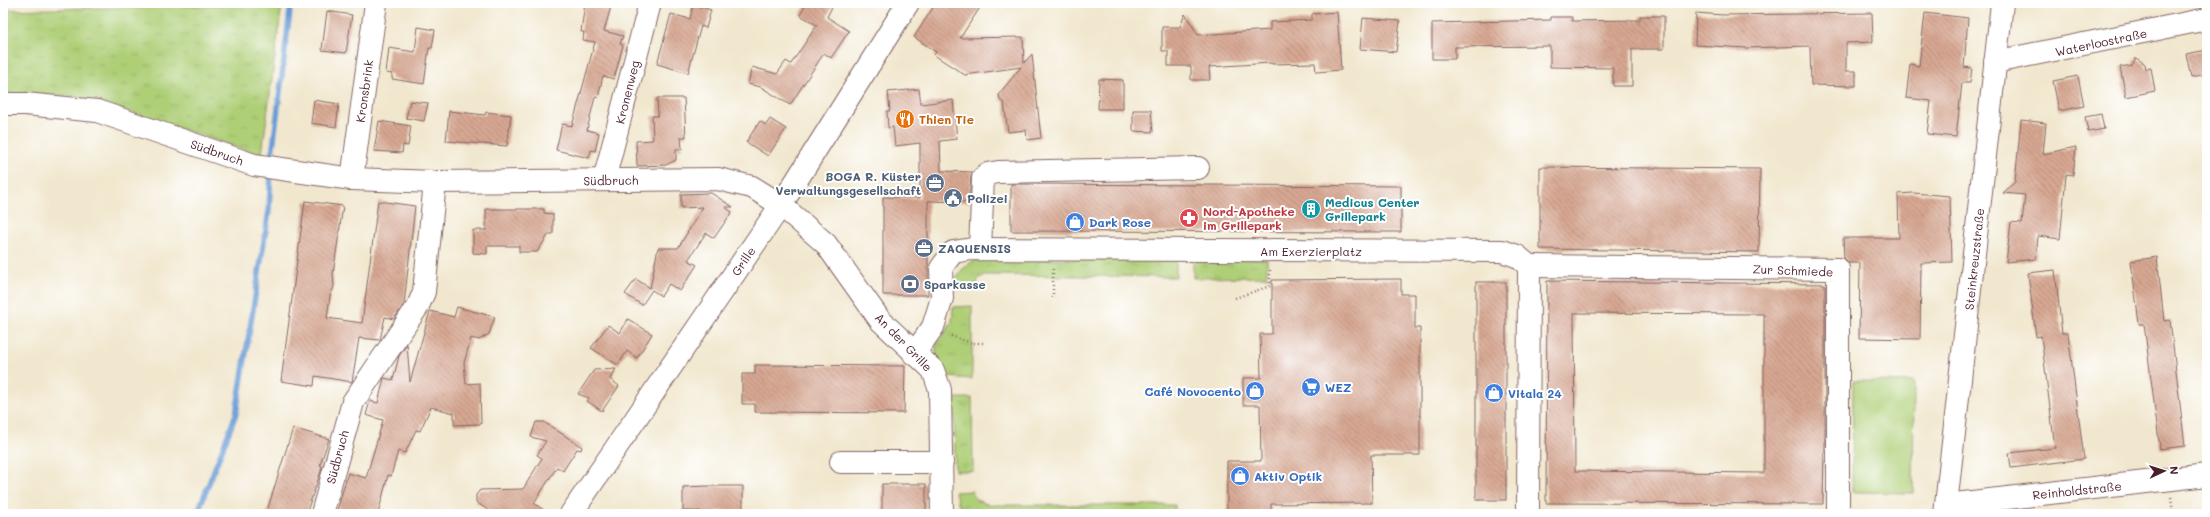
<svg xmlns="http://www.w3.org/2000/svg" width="2210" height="517" viewBox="0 0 2210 517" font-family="Mali,sans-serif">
  <defs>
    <pattern id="grass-tufts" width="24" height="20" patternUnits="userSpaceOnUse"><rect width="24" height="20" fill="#afcf77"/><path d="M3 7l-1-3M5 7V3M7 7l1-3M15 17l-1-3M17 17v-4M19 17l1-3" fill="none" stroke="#98b167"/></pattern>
    <pattern id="building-back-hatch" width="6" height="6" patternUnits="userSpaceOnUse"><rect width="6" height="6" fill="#d7a792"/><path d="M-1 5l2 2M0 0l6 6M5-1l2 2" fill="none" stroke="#b08777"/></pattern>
  </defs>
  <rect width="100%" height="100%" fill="#fff"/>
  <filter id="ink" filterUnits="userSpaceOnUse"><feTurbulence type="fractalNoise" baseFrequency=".025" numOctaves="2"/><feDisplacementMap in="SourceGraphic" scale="8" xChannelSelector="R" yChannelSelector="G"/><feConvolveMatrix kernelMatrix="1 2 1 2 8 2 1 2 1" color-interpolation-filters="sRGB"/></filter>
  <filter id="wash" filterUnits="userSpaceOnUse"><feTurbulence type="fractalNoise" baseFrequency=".012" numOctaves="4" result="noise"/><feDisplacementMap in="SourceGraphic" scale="16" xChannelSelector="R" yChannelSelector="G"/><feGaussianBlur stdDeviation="0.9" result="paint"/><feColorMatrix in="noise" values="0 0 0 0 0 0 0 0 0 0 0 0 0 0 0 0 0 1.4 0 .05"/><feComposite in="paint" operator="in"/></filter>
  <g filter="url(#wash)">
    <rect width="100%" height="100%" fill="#f1e7ce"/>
    <g fill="url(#grass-tufts)" stroke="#7c7751">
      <polygon points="282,4 262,153 251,152 115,107 71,96 3,94 3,10"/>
      <path d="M980,259H1176V277L985,275L978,279L976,287H953C957,273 965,263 980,259Z"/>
      <polygon points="1193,259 1267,259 1267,277 1193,278"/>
      <polygon points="972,306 972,379 947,377 936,357 936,346 952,322 953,307"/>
      <polygon points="954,398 972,398 973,471 955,471"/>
      <polygon points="972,491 976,500 990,505 1175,505 1175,514 966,514 958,503 955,492"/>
    </g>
    <polygon fill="#afcf77" stroke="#7c7751" points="1853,381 1914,382 1913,493 1852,492"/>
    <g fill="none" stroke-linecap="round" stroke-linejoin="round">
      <g stroke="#6b9dd6" stroke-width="5.5">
        <polyline points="271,164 291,3"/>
        <polyline points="197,514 236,414 269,211 271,172"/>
      </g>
    </g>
    <g id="blocks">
      <g fill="url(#building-back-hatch)" fill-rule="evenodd">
        <polygon points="585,3 612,3 604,31 623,36 620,44 623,45 614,79 603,76 598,98 595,97 587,130 599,133 595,151 591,150 589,158 556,150 562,124 572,126 595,42 583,40 584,32 581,32"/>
        <polygon points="807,3 834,3 827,17 849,31 831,58 824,53 790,105 761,87 748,84 752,67 777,74 786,61 791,64 817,25 800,15"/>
        <polygon points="936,3 983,3 960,38 1023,37 1024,63 1032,54 1041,138 1027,140 1026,130 1008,132 1004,103 1000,100 999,94 1021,67 965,75 934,55 936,52 914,37"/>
        <polygon points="693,5 711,10 706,28 701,26 688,73 657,64 671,14 690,19"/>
        <polygon points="327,11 352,15 346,53 322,50"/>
        <polygon points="1337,12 1341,70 1316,72 1315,63 1272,64 1271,63 1209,67 1210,80 1191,80 1191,66 1168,66 1168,51 1162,51 1162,27 1180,27 1185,14 1198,35 1270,30 1270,22 1312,20 1312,14"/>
        <polygon points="1696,13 1723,15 1872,13 1873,42 1846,43 1846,71 1856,71 1856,86 1811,85 1810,46 1746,48 1695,45"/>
        <polygon points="1925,13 1968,18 1964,67 1972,68 1970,83 1962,83 1956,137 1927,134 1931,101 1906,98 1910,64 1919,66"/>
        <polygon points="1640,16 1664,16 1664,49 1632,49 1632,86 1613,86 1613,68 1550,67 1550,46 1455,47 1455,59 1432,59 1432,23 1551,20 1551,17 1572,17 1572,21 1640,20"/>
        <polygon points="1363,18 1400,21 1396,52 1360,49"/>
        <polygon points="418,27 435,30 432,48 429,48 424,84 392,79 392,74 386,73 389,48 415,52"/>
        <polygon points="2207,50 2207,74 2191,77 2186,54"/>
        <polygon points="2136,58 2145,64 2146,69 2151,68 2155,91 2126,97 2120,67 2132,65"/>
        <polygon points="2078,76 2084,106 2059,111 2053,81"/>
        <polygon points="1099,79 1123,80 1123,109 1098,109"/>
        <polygon points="919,89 921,104 953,100 957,139 940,141 941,171 973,172 971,177 969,202 928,201 928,295 883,295 883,197 920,198 920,143 895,146 893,127 888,128 887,111 890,111 888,92"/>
        <polygon points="657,98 684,98 686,137 681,137 682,149 676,149 676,160 666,165 637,166 636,141 653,140 652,116 658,116"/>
        <polygon points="314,100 339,104 336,127 311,123"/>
        <polygon points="410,101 428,103 424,121 406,118"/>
        <polygon points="1133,110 1151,110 1153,132 1133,131"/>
        <polygon points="449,111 485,115 486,112 511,115 507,146 446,141"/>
        <polygon points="2101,114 2104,129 2088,132 2085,117"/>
        <polygon points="770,119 786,129 768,156 746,142 760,121 766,125"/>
        <polygon points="2021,120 2046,123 2043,154 2076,147 2073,176 2066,175 2060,239 2038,236 2036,259 2006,262 2011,222 2022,223 2025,195 2003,193 2015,182"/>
        <polygon points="379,121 411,126 408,146 403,145 402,153 374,151"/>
        <polygon points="1540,167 1760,169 1759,252 1540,249"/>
        <polygon points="1011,184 1401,186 1401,232 1011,231"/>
        <polygon points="711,193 733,207 725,207 732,212 714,238 706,233 688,260 697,265 680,291 669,284 661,296 652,290 642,305 625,294 636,279 650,288 658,248 678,248 703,207 681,208 681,194"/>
        <polygon points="1913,193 1950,196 1952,262 1921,263 1920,339 1859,338 1860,263 1849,263 1844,258 1843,238 1899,238 1898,194"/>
        <polygon points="305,201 343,206 333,274 334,287 330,296 327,318 362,323 378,201 415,206 404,304 394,319 385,317 380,340 359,338 352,382 315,376 314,386 281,381"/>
        <polygon points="486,209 544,209 544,213 553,214 553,234 549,234 537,252 519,252 519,246 487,246 487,254 473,253 473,230 486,230"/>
        <polygon points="2157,257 2164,321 2170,320 2185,446 2160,449 2144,324 2139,324 2131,261"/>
        <polygon points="2055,270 2062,333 2068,333 2084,459 2011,468 2009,453 2055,448 2041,336 2036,337 2028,273"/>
        <polygon points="1401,279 1401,294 1415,294 1415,328 1420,328 1420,455 1371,455 1372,503 1271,504 1271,514 1227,514 1227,461 1261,461 1260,405 1243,405 1243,378 1261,378 1260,334 1272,334 1272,280"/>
        <path d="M1547,281L1825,284V453H1824L1823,504L1546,503ZM1574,313L1764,314V473L1575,471Z"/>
        <rect x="1476" y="282" width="30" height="218"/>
        <polygon points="457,307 495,317 489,334 479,340 471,338 464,363 466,384 480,383 481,424 454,425 454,413 431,407 420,431 416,430 405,453 398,451 391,476 388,475 378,514 336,514 348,473 366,478 383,420 366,415 370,401 378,403 384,378 393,380 399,356 407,344 410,382 430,311 454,317"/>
        <polygon points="628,319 652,334 637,358 627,351 618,365 591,348 608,325 620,333"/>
        <polygon points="755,365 905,366 904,413 755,412 755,404 742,404 742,374 755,374"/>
        <polygon points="616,369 610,379 619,386 602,411 587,401 589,398 578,394 594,370"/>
        <polygon points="536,422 544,422 582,447 581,450 577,449 563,471 557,467 534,503 549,514 494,514 476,502 476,495 480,490 523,489 542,458 537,455 546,441 531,437"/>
        <polygon points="293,428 329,439 320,465 322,466 321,471 306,514 266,514"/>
        <rect x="882" y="484" width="44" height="30"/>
        <polygon points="708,486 743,486 743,511 717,511 717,514 700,514 700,511 683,511 683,487"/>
      </g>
    </g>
  </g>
  <g filter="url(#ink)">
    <use href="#blocks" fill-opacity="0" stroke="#846564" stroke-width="1"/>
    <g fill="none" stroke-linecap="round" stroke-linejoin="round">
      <defs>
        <g id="minor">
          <polyline points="1995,62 2207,19"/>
          <polyline points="3,104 25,104 97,111 254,165 352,179 435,182 718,179 752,187 781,205 826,244 880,320 933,370 940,390 942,514"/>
          <polyline points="352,179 376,3"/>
          <polyline points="604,180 650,3"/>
          <polyline points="980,249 983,178 987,174 998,172 1198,168"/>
          <polyline points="1529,266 1838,269 1838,514"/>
          <polyline points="914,354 933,327 942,298 941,268 953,252 972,249 1502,251 1517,256 1529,266 1528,514"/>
          <polyline points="841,462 942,462"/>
          <polyline points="1946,505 2207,475"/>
          <polyline points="322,514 353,402 418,306 424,292 435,182"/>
          <polyline points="1945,514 2002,3"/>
        </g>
        <polyline id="major" points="571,514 781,205 908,3"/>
      </defs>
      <use href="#minor" stroke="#846564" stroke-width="24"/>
      <use href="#major" stroke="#846564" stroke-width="24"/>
      <g stroke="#846564" stroke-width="2.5" stroke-dasharray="1 3" stroke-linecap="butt">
        <polyline points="1053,298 1053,269"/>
        <polyline points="1235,298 1270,286 1270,270"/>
        <polyline points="951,336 972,343 985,343"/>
        <polyline points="2171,498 2173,514"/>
      </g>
      <use href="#minor" stroke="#fff" stroke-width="22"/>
      <use href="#major" stroke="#fff" stroke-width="22"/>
    </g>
  </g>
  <defs>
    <symbol id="restaurant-disc" viewBox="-11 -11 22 22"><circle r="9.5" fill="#e8710a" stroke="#fff"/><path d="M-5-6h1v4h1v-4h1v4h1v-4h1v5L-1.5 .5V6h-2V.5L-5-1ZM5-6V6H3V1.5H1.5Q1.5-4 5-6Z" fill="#fff"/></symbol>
    <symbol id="office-disc" viewBox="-11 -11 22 22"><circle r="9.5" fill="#5c6f8a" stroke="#fff"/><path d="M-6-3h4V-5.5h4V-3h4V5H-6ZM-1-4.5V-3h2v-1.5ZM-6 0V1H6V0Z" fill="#fff"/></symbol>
    <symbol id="civic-disc" viewBox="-11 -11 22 22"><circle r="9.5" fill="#5c6f8a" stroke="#fff"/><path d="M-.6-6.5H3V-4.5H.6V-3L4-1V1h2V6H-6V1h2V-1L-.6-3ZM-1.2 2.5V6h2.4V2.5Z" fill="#fff"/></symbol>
    <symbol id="building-disc" viewBox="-11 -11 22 22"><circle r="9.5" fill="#0f9aa8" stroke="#fff"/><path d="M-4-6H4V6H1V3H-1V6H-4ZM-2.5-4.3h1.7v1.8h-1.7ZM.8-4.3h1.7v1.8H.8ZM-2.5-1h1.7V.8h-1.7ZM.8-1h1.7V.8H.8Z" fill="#fff"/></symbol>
    <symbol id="pharmacy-disc" viewBox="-11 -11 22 22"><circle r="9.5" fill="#e0444e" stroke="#fff"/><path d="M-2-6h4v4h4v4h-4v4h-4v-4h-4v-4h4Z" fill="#fff"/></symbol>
    <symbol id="shop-disc" viewBox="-11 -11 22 22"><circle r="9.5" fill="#3f7fe0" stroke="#fff"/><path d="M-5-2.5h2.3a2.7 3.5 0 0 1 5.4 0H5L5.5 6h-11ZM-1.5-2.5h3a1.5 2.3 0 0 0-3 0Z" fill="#fff"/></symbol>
    <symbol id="bank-disc" viewBox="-11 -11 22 22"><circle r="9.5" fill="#5c6f8a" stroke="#fff"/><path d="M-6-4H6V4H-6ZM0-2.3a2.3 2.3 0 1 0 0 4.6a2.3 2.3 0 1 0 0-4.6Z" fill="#fff"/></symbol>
    <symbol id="supermarket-disc" viewBox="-11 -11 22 22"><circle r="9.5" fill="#3f7fe0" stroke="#fff"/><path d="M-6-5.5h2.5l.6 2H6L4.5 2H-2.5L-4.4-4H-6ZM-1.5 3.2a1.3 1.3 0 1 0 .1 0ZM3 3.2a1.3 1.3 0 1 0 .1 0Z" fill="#fff"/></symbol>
  </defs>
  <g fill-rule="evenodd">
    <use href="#restaurant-disc" x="894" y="108" width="22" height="22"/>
    <use href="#office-disc" x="924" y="172" width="22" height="22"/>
    <use href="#civic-disc" x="942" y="187" width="22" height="22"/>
    <use href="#building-disc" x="1300" y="198" width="22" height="22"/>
    <use href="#pharmacy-disc" x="1178" y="207" width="22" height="22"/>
    <use href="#shop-disc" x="1064" y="211" width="22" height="22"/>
    <use href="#office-disc" x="913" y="237" width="22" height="22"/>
    <use href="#bank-disc" x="899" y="273" width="22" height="22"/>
    <use href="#supermarket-disc" x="1300" y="376" width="22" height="22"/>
    <use href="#shop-disc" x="1244" y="380" width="22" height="22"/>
    <use href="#shop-disc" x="1483" y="382" width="22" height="22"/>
    <use href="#shop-disc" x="1229" y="465" width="22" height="22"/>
  </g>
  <g text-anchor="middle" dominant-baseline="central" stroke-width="4" stroke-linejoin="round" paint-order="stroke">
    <g font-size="12" fill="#4a1f2b" stroke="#fff">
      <text transform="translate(2101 42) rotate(-12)">Waterloostraße</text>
      <text transform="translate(364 91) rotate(-82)">Kronsbrink</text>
      <text transform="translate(627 92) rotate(-76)">Kronenweg</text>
      <text transform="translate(217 152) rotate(19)">Südbruch</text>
      <text transform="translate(611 180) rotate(-1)">Südbruch</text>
      <text x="1311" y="251">Am Exerzierplatz</text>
      <text transform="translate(1974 259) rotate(-84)">Steinkreuzstraße</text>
      <text transform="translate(743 261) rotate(-56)">Grille</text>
      <text transform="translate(1793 270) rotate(2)">Zur Schmiede</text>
      <text transform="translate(904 342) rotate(46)">An der Grille</text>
      <text transform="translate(337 457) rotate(-75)">Südbruch</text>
      <text transform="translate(2077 490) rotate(-6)">Reinholdstraße</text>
    </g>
    <g font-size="12" font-weight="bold" fill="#c56008" stroke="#fff" text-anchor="start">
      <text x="919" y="119">Thien Tie</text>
    </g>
    <g font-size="12" font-weight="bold" fill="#4e5e75" stroke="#fff" text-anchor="start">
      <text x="921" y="176" text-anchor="end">BOGA R. Küster<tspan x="921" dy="14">Verwaltungsgesellschaft</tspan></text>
      <text x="967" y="198">Polizei</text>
      <text x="938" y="248">ZAQUENSIS</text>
      <text x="924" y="284">Sparkasse</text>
    </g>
    <g font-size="12" font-weight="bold" fill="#0d838f" stroke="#fff" text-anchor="start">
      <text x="1325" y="202">Medicus Center<tspan x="1325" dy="14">Grillepark</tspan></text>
    </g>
    <g font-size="12" font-weight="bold" fill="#be3a42" stroke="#fff" text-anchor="start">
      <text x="1203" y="211">Nord-Apotheke<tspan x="1203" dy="14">im Grillepark</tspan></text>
    </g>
    <g font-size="12" font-weight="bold" fill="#366cbe" stroke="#fff" text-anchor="start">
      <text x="1089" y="222">Dark Rose</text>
      <text x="1325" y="387">WEZ</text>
      <text x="1241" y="391" text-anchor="end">Café Novocento</text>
      <text x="1508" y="393">Vitala 24</text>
      <text x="1254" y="476">Aktiv Optik</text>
    </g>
  </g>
  <rect width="2210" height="517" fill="none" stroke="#fff" stroke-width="16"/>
  <g transform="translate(2164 471) rotate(86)" stroke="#ffffff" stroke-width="3" paint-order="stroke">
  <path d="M0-3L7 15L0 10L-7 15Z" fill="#4a1f2b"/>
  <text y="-6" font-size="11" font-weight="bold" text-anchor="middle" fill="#4a1f2b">N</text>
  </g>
</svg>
